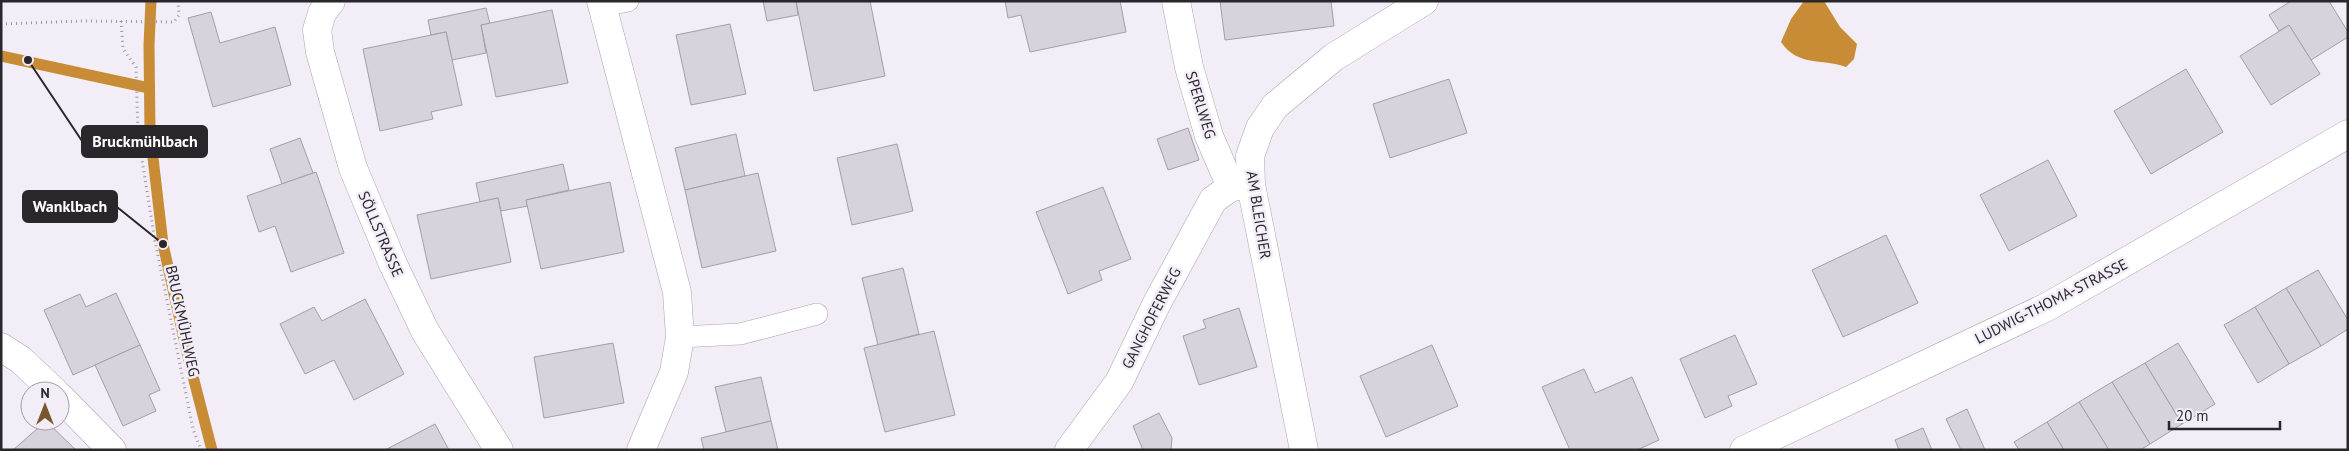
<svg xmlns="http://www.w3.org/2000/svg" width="2349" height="451" viewBox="0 0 2349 451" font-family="'PT Sans',sans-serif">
  <rect width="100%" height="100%" fill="#f3edf7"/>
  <path fill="#c88c36" d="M1804,1H1824L1840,27L1857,44L1854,59L1846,67C1821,58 1798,67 1781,42L1791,19Z"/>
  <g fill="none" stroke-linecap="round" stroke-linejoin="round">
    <g stroke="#c88c36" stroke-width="11">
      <polyline points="151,1 149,45 150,132 163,244 188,357 212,450"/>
      <polyline points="1,56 149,88"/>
    </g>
  </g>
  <g fill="#d8d2dc" stroke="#a39ea7">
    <polygon points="763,1 796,1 798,15 767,21"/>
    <polygon points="796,1 870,1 885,76 814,91"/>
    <polygon points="1005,1 1120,1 1126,32 1030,52 1021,15 1008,18"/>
    <polygon points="1220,1 1331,1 1334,26 1225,40"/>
    <polygon points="2291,1 2329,1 2348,32 2348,37 2311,60 2289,25 2279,31 2269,15"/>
    <polygon points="486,8 490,24 481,25 486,53 452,60 446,32 431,35 428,20"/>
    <polygon points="552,10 568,83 496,97 481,25"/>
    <polygon points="211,12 220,43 275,27 291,85 213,107 188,18"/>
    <polygon points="730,24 746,94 691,105 676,35"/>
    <polygon points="2289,25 2320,74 2271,105 2240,56"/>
    <polygon points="446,32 462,105 431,112 433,119 380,131 363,49"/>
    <polygon points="2186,69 2223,132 2151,174 2114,111"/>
    <polygon points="1449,79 1467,133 1390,158 1373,104"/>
    <polygon points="1188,128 1199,160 1168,170 1157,139"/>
    <polygon points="736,134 745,176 685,190 675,148"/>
    <polygon points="300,138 313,173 282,184 270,149"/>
    <polygon points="897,144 913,211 852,225 837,158"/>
    <polygon points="2048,160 2077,216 2009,251 1980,195"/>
    <polygon points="563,164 569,190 526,200 528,206 501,211 498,198 480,202 476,183"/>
    <polygon points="316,172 344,253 291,272 275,226 259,232 247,196"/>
    <polygon points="758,173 776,251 702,268 685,190"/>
    <polygon points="610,182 624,252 541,269 526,200"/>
    <polygon points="1103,187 1131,259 1099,271 1102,280 1068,294 1036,212"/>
    <polygon points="498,198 511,262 431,279 417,215"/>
    <polygon points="1886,235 1918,303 1843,337 1812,270"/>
    <polygon points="903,268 919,334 878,345 862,278"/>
    <polygon points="2318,270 2348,320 2348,329 2321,346 2286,288"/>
    <polygon points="2286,288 2321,346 2289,364 2255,307"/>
    <polygon points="116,293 140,345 73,375 44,310 80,294 86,307"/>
    <polygon points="365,299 404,374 354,400 334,360 305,374 280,324 314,307 322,321"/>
    <polygon points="2255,307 2289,364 2258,383 2224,325"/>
    <polygon points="1239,308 1257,367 1199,385 1183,336 1206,328 1203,320"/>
    <polygon points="934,331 955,415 885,432 864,348"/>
    <polygon points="1735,335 1757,384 1728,396 1732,406 1705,418 1680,359"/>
    <polygon points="613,343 624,403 544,418 534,357"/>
    <polygon points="2178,343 2215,404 2182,424 2145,363"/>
    <polygon points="140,345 160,390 149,395 156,411 123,426 95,365"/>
    <polygon points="1432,345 1458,406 1386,437 1360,376"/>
    <polygon points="2145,363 2182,424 2150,444 2112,382"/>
    <polygon points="1584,369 1595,393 1632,377 1659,440 1637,450 1570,450 1542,387"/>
    <polygon points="761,377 771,421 726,432 715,387"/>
    <polygon points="2112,382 2150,444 2140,450 2109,450 2079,402"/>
    <polygon points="2079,402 2109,450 2064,450 2047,422"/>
    <polygon points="1967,409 1985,450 1961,450 1946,419"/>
    <polygon points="1159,413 1172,438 1171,450 1143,450 1133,426"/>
    <polygon points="46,421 76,450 13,450"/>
    <polygon points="771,421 778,450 704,450 701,438"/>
    <polygon points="2047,422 2064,450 2019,450 2014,442"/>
    <polygon points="435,424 449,450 385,450"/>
    <polygon points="1923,428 1932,450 1899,450 1895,440"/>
  </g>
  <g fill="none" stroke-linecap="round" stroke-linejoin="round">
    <defs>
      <g id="service">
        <polyline points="603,6 628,1"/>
        <polyline points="680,337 740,334 817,314"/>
      </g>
      <g id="minor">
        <polyline points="331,1 322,13 317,30 320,52 353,168 393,264 425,331 499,450"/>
        <polyline points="601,1 677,292 680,337 674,372 641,450"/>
        <polyline points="1176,1 1189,67 1209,136 1231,187 1249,185"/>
        <polyline points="1069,450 1119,382 1157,303 1213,200 1231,187"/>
        <polyline points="1304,450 1251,185 1250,156 1260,128 1275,106 1334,57 1424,1"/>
        <polyline points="1744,450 2047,307 2348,134"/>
      </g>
      <g id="tertiary">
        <polyline points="1,347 21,360 54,391"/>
        <polyline points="60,397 112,450"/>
      </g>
    </defs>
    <use href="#service" stroke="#aaa4ae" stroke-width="22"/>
    <use href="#minor" stroke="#aaa4ae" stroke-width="29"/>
    <use href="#tertiary" stroke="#aaa4ae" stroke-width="29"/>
    <g stroke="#9c979f" stroke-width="3" stroke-dasharray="1 4" stroke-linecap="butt">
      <polyline points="121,21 123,49 136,67 138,135 155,241 193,429 201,450"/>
      <polyline points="1,24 81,21 174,22 179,15 178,1"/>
    </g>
    <use href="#service" stroke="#fff" stroke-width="21"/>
    <use href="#minor" stroke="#fff" stroke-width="28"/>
    <use href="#tertiary" stroke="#fff" stroke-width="28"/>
  </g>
  <g text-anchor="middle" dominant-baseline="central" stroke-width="5" stroke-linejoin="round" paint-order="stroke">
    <g font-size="15" fill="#29272b" stroke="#f3edf7">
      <text transform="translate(1201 105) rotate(73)">SPERLWEG</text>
      <text transform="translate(1259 215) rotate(81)">AM BLEICHER</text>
      <text transform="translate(381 234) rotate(67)">SÖLLSTRASSE</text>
      <text transform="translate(2051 301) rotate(-27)">LUDWIG-THOMA-STRASSE</text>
      <text transform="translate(1151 318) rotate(-63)">GANGHOFERWEG</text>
      <text transform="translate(183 321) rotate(78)">BRUCKMÜHLWEG</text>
    </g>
  </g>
  <path fill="none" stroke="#29272b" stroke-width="2" d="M28 60L82 141M163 244L117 207"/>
  <g fill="#29272b" stroke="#f3edf7" stroke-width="2">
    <circle cx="28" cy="60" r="5"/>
    <circle cx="163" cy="244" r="5"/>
  </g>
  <g fill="#29272b" stroke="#29272b" stroke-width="2">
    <rect x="82" y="126" width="125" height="31" rx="5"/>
    <rect x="23" y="191" width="94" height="31" rx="5"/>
  </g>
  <g font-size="16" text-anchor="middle" font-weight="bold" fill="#fff">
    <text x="145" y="147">Bruckmühlbach</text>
    <text x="70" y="212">Wanklbach</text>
  </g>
  <rect width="2349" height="451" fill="none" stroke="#29272b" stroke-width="5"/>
  <g transform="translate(45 406)"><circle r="24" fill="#f3edf7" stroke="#a29ea5"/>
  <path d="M0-4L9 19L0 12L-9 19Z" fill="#77582d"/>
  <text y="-8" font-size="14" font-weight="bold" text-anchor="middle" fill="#29272b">N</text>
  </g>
  <path d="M2169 421v8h111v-8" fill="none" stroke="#29272b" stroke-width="2.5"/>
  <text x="2176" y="421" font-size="15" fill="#29272b" stroke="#f3edf7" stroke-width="4" paint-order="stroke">20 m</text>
</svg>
